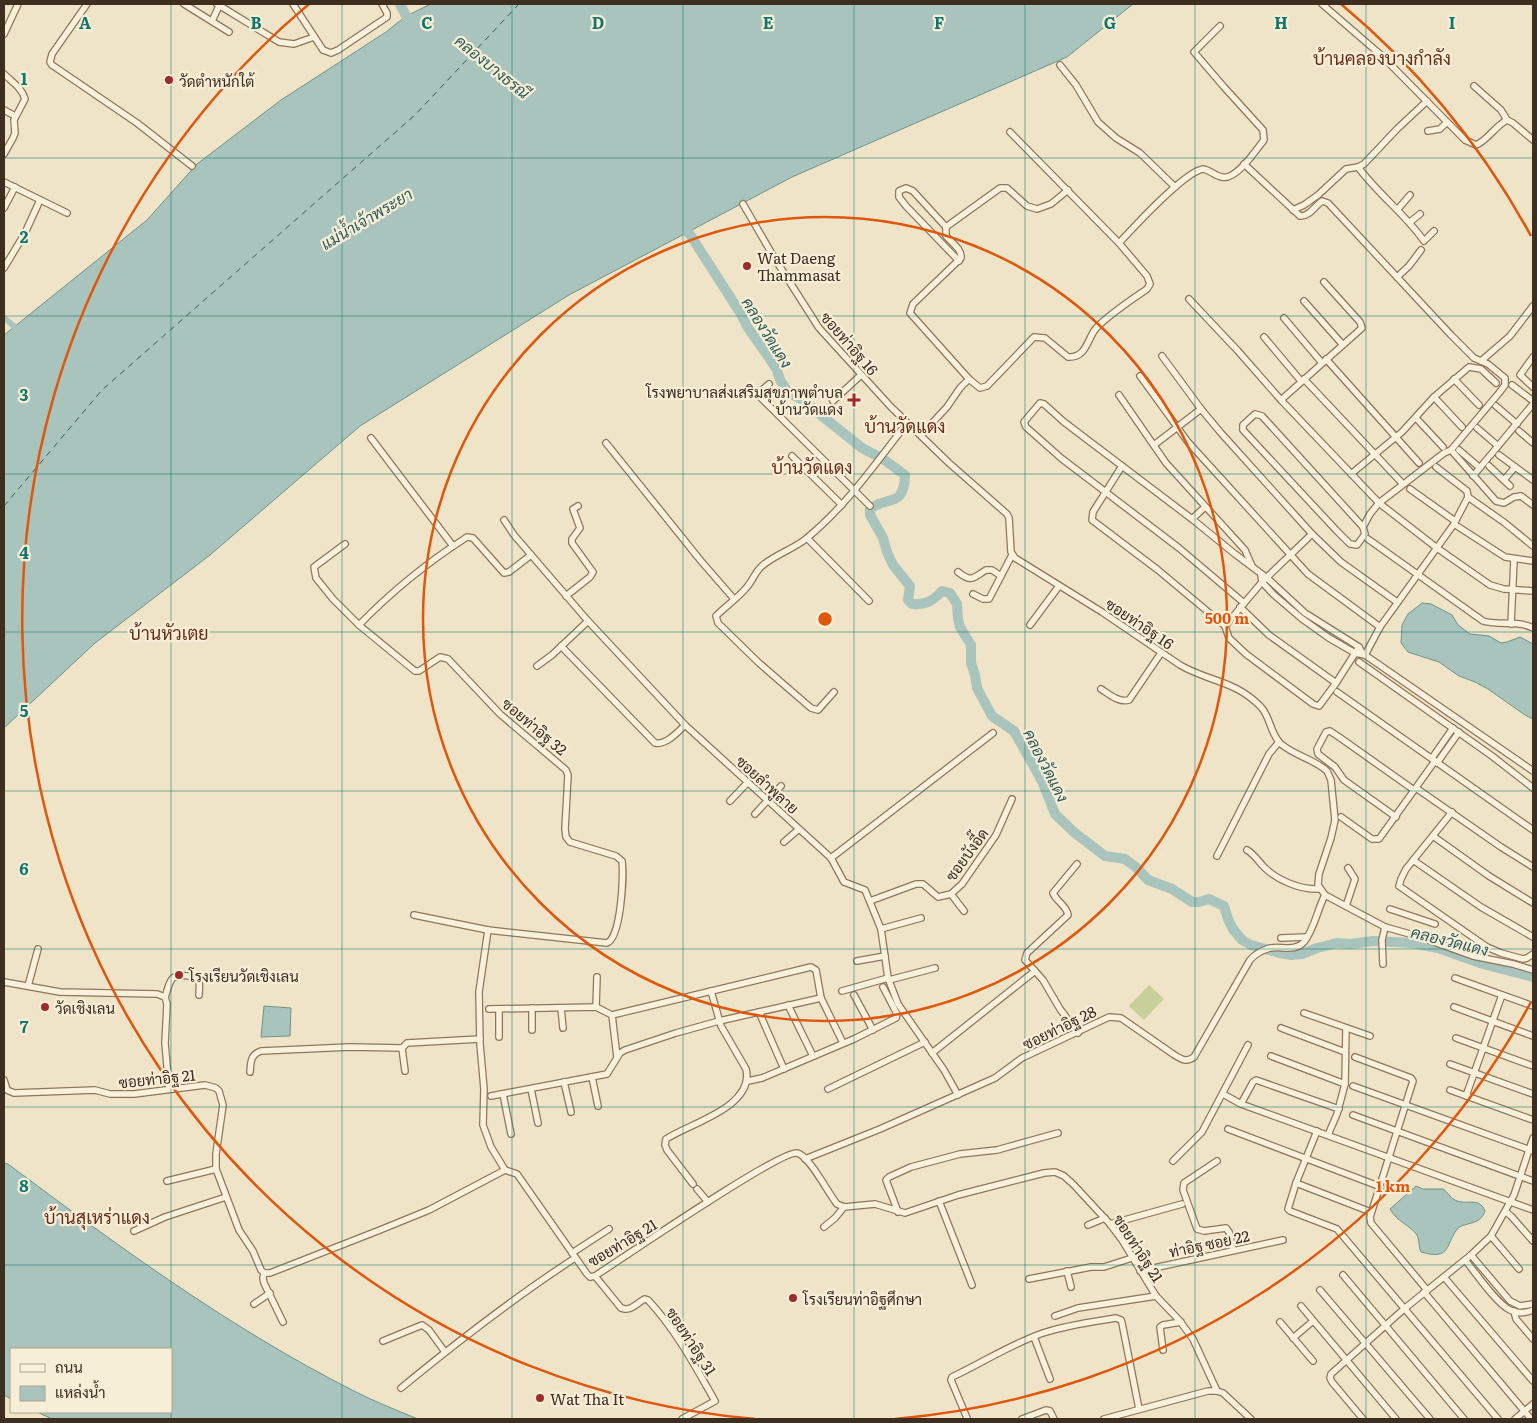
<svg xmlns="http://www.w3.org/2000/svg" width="1537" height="1423" viewBox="0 0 1537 1423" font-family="Literata,Sarabun,serif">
  <rect width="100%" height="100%" fill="#f0e4c8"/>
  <polygon fill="#c9cf9b" points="1149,985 1164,999 1144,1020 1129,1006"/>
  <g fill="#a9c4bc" stroke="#6f938a">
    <polygon points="431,4 1133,4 1067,57 792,177 569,295 360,426 210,555 95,643 4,728 4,335 147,220 197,164 281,100 386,32 406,16"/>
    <polygon points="1422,603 1431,604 1452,615 1458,625 1470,634 1489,636 1501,643 1507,642 1520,637 1533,644 1533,719 1525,715 1488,689 1475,682 1459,676 1439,662 1408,652 1401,643 1402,625 1408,614"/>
    <polygon points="264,1006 291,1008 290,1036 261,1037"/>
    <path d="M4,1163L8,1164C118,1246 230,1328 352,1390C373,1401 396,1410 418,1419H52L37,1412H171V1349H11V1399L4,1395Z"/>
    <path d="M1416,1186L1423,1189H1443C1448,1192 1450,1198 1455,1200C1466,1206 1479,1196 1485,1211C1481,1225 1466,1222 1458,1228C1445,1244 1452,1261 1421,1252C1418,1247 1420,1240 1417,1235C1410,1225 1397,1222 1390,1209Z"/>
  </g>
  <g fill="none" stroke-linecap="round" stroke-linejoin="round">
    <polyline stroke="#a9c4bc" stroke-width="5.5" points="4,318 20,331"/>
    <g stroke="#a9c4bc" stroke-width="10">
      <polyline points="400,4 406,16 416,24"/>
      <path d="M677,225L689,233L741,314L748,328L768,356L777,370L780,380L788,392L801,399L862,448L883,459L905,475C904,509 887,495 870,509V515L883,538L887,552L893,565L910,586L908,600L912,604C926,605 933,601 942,591L950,593L957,604L958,619L960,627L971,645V663L975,675L977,688L992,716L1014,731L1042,781L1055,814L1075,833L1105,856L1125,859L1137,868L1148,880L1172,889L1192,902H1199L1209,899L1224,906L1228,919L1233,929L1242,940L1251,945L1280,953L1291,955L1302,954L1317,948L1337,943L1350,944L1373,941L1412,943L1438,948L1483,964L1533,977"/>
    </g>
    <polyline stroke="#2f5d5a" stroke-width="1" stroke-dasharray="6 5" stroke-linecap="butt" points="4,506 102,390 415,115 519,4"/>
    <defs>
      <g id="minor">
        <polyline points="87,4 52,54 50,62 52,65 137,123 192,166"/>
        <polyline points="184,4 229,32"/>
        <polyline points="217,4 279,42 294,44 314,37"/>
        <polyline points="293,4 323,50 331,53 338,50 387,17 387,13 382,4"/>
        <path d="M1322,4L1381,55L1465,140L1476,145C1488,140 1495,126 1507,120L1513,123L1533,140"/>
        <polyline points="212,21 219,6"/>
        <polyline points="4,34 18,4"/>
        <polyline points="1060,65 1076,85 1098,122 1116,138 1140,153 1175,187"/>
        <path d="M4,74C12,82 22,88 25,99L14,120L15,133L13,138L4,154"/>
        <polyline points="1474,86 1501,110 1507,120"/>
        <polyline points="4,110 15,116"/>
        <polyline points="1428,131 1440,129 1447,122"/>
        <path d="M1244,164L1300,216C1309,217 1315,206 1322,201L1328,203L1451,335L1474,358L1488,364L1505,378V385L1499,393L1451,450L1444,453L1379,503L1370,514L1363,527"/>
        <path d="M1358,167C1378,194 1405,214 1424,241L1434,231"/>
        <polyline points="4,182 67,213"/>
        <path d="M743,204L775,259L819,328L891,407L949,463L1007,514L1009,518L1011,552L1015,558L1102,612L1180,665C1209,682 1235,680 1261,707C1271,718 1270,734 1281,744C1295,756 1314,759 1327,771L1331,780L1335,820L1331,838L1319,874L1318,885L1325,895L1385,927L1417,936L1473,956L1513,964L1533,970"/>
        <polyline points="4,208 15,187"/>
        <polyline points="1398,209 1410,195"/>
        <polyline points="1293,210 1304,205 1318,195 1346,169 1358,167 1364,164 1397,129 1427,101"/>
        <polyline points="1410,222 1420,214"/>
        <polyline points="946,227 913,191 906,188 899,191 899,197 906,206 959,261"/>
        <path d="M1119,243C1134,227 1184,172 1203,169C1210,170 1215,176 1222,177C1236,181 1256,150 1264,140L1263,130L1224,87L1194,52L1220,26"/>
        <polyline points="4,268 25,233 40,200"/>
        <polyline points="1397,277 1409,266 1421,250"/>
        <polyline points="1189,299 1238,351 1281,400 1379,503 1437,548 1490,585 1504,589 1533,591"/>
        <polyline points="1304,301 1343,345"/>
        <polyline points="1284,318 1322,363"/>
        <polyline points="1264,337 1301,381"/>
        <polyline points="1162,356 1201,409 1221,433 1312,534 1341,562 1397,602"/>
        <polyline points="1533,357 1520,375 1533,387"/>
        <polyline points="1326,359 1419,463"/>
        <polyline points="1481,361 1510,336 1533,306"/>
        <polyline points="1140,376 1188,442 1308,574 1380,627"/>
        <path d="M969,379L910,313L913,304L961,258C962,249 952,243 946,236V227L1000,188H1007L1027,206L1037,209L1051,204L1068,190"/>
        <polyline points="1304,379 1401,482"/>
        <polyline points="1454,379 1479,405"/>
        <polyline points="769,384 761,391 760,395 761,398 870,506"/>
        <polyline points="1512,385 1533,401"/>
        <polyline points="1119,395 1166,463 1245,550 1252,566"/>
        <polyline points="1434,397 1462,427"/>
        <polyline points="1281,400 1362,328 1360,322 1324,282"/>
        <polyline points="833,401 861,375"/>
        <polyline points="1496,406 1517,424"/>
        <polygon points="1255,414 1262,416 1363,527 1365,534 1357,545 1350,544 1336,530 1243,430 1243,425"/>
        <polyline points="1416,418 1443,447"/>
        <polyline points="1477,428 1498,446"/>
        <polyline points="1519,431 1533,443"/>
        <path d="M921,435L947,407L960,388L969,379L980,388L987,386L1034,337L1045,338L1068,357C1085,358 1087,342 1094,331C1102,319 1134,298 1147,289L1150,284L1147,276L1119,243L1010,132"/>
        <polyline points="371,438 453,546"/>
        <polyline points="606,443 701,561 734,599"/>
        <polyline points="1154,445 1201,409"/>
        <polyline points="1451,450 1496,501 1504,503 1514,497 1521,496 1533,505"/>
        <polyline points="1459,450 1480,468"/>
        <polyline points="1499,455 1533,480"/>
        <polyline points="792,456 842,505"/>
        <polyline points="1122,466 1093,512 1092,520 1158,570 1225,626 1229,638 1246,654 1313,704 1319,706 1336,683 1359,647"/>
        <polyline points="1489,466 1510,486"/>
        <polyline points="1436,467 1467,491 1468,497 1505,523 1533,546"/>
        <polyline points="1351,474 1402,432 1434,397 1469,367 1481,369 1496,383"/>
        <polyline points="1473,476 1533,404"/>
        <polyline points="1504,480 1515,467"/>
        <polyline points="1410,489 1455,521"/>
        <polyline points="1192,519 1205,507"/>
        <polyline points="504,520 514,535 588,621 685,725 831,858 844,882 865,890 881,929 888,978 898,1004 944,1070 958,1095"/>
        <polyline points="1454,524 1505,557 1533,561"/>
        <polyline points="807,538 869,601"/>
        <path d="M1368,539L1483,621C1499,626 1518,620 1533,628"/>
        <path d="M345,544L314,567L316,578L333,599L359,625L415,671H419L440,657L448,659L500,714L566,770L568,775L565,829L566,837L570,842L616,856L622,861C624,875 621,938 607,943L488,930L479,992L480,1044L484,1089L483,1125L491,1147L505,1170"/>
        <path d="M958,572C972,583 973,578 986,570H992L1001,576"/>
        <polyline points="1261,575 1262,582 1273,594 1301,618 1329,638 1355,653 1365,655 1533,771"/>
        <polyline points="973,594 983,599 989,599 1012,555"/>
        <polyline points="566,596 590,577 593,572 572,543 572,539 580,528 573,509 578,506"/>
        <polyline points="1244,603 1179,548 1061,458 1026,427 1024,422 1040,403 1044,404 1064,422 1192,519 1235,554 1267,578 1305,613 1359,647 1362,653"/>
        <polyline points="1240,607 1269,635 1336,683"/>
        <polyline points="1511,624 1514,560"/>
        <path d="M359,625C392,591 428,562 467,537L473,538L504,573L509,572L531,555"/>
        <polyline points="1030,625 1059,586"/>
        <polyline points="1225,626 1262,582 1312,534"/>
        <path d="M561,646L655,743C666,745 677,733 685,725"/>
        <polyline points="1365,655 1380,627 1454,524 1468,497"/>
        <polyline points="1359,662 1492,756 1533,788"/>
        <polyline points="537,666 552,655 588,621"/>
        <path d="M1101,689C1109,694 1119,703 1129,700L1161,653"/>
        <path d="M834,692L818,710L811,708L759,663L718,623L716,616C726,606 738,598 747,587C753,580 755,572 762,566C774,555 794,549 807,538C847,505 876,463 907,423"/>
        <polyline points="1337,692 1533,830"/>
        <polyline points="1432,758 1453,728"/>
        <polyline points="1437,763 1459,732"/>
        <polyline points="1416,788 1501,847 1533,867"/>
        <polyline points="730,801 748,782"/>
        <polyline points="1452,812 1406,869 1401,879 1399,886 1487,947 1501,953 1523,959 1527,958 1533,954"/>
        <polyline points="755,814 781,786"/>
        <polyline points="1341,817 1372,839 1379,839 1435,761"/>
        <polyline points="1396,817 1344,780 1335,767 1318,754 1317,749 1326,732 1330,731 1339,737 1414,790"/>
        <polyline points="1433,836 1489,876 1533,903"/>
        <polyline points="784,842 799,829"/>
        <path d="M1247,850C1255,855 1258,861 1264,867C1278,881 1301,890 1320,889"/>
        <polyline points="1217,856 1269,754 1279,742"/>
        <polyline points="831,858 993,733"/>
        <polyline points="1413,860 1481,907 1533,937"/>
        <path d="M1077,864L1053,893C1056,901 1067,906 1068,915L1027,953L1025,960L1043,980L1060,1009L1078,1033"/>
        <polyline points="951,894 964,911"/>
        <polyline points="870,901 916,884 923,884 938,897 951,894 962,884 996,835 1012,799"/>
        <polyline points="1346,906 1355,879 1348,868"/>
        <polyline points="1390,909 1435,924"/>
        <polyline points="414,915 488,930"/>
        <polyline points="881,929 921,918"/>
        <polyline points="1281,938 1307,937"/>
        <polyline points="857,961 885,956"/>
        <polyline points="1383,964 1382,940 1385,927"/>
        <polyline points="1455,978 1533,1006"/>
        <polyline points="889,980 935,968"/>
        <polyline points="4,982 60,992 157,994 165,997 167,1004 165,1043 169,1089"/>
        <polyline points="28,986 38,949"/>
        <polyline points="842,991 888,978"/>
        <polyline points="854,995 873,1030"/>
        <path d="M165,997C167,992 169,981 173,978C178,974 197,975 199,982C200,986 199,991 199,995"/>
        <polyline points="788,1005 813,1056"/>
        <polyline points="596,1007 597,977"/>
        <polyline points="1454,1007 1533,1036"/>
        <polyline points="532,1008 532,1030"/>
        <polyline points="561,1008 563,1028"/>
        <polyline points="489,1009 596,1007 612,1015"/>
        <polyline points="499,1009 499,1037"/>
        <polyline points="759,1012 784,1069"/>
        <polyline points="1304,1013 1370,1036"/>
        <polyline points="1281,1028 1345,1052"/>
        <polyline points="1456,1038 1533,1066"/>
        <polyline points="932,1053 1035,971"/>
        <polyline points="1271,1056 1345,1084"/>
        <polyline points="617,1057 612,1015 811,967 816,970 821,998 843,1043"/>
        <polyline points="1355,1057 1411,1078 1413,1081 1370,1217 1371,1223 1427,1290"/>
        <polyline points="1450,1064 1533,1094"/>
        <polyline points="405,1071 402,1048 407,1043 480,1039"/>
        <path d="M250,1072C251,1062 250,1055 261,1051L350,1047L402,1048"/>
        <polyline points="592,1077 598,1106"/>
        <path d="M4,1080L7,1090L14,1093L95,1090L110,1094H134L205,1085L216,1088L219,1091L223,1105L216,1154V1169L239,1230L253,1251L261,1270L264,1273H270L380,1230L429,1210L505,1170L517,1174L587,1274L590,1277L595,1276C620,1260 780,1150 797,1153C809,1155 828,1193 837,1204L844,1207L875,1204L905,1213L958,1195L1044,1173L1055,1172L1064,1176L1073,1184L1110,1224L1122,1240L1156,1296L1179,1320L1193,1339L1217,1391L1223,1393L1251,1419"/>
        <polyline points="748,1081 762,1078 854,1039 896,1018 897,1014 883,987"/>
        <polyline points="564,1082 571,1112"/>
        <polyline points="1353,1086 1533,1151"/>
        <polyline points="531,1089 538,1123"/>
        <polyline points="828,1089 925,1042"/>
        <polyline points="1450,1090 1533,1120"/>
        <polyline points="503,1094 511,1134"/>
        <polyline points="1223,1094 1241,1104 1533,1210"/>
        <polyline points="491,1096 607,1074 620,1053 625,1050 676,1033 719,1021 821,998"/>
        <polyline points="1466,1096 1502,995"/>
        <polyline points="1241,1104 1253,1082 1256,1080 1339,1109"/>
        <polyline points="1353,1115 1533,1181"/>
        <polyline points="1228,1129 1381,1187"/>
        <polyline points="1317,1131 1296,1183 1288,1209 1290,1211 1337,1229 1498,1419"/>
        <polyline points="1328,1135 1337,1114 1345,1084 1346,1028"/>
        <path d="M805,1159L880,1129L995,1078L1022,1058L1109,1017L1121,1018L1173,1054C1181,1059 1186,1063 1194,1057L1250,960C1255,954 1263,950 1270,948C1282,946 1295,952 1304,942C1315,928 1317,910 1325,895"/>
        <polyline points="1173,1161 1202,1132 1248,1045"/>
        <polyline points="1217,1161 1184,1183 1183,1190 1197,1229 1204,1231 1226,1228 1229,1232 1233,1250"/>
        <polyline points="167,1181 216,1169"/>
        <polyline points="1296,1183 1371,1212"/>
        <path d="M693,1184L667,1150L665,1145L666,1139C690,1123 755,1107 746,1069L721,1026L711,991"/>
        <polyline points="697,1189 708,1202"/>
        <polyline points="939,1201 972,1285"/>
        <polyline points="898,1212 886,1180 889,1177 911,1167 960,1154 997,1150 1058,1133"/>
        <polyline points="1506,1212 1511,1216 1533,1241"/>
        <polyline points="1110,1224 1182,1204"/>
        <polyline points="1088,1225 1105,1218"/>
        <polyline points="824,1227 835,1218 844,1207"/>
        <polyline points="134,1231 165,1217 226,1197"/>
        <polyline points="1491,1236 1519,1269"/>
        <polyline points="572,1253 609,1229"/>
        <polyline points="1471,1255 1510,1301 1520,1306 1533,1304"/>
        <path d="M1465,1260C1476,1273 1496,1303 1510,1310C1518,1314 1526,1313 1533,1310"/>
        <polyline points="1067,1271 1071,1287"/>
        <polyline points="1140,1271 1283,1240"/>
        <polyline points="264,1273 263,1278 264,1283 283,1322"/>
        <polyline points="1343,1275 1464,1419"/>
        <path d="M595,1276L621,1308L625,1309C632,1310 638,1302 645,1299L648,1300C676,1330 695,1366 715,1401L682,1419"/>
        <polyline points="1444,1277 1533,1381"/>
        <polyline points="1029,1279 1091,1267 1104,1267 1132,1258"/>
        <polyline points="1320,1290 1430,1419"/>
        <polyline points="1424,1292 1531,1419"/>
        <polyline points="254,1304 270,1293"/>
        <polyline points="1301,1306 1396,1419"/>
        <polyline points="1514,1311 1516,1319 1533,1339"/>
        <polyline points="1055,1316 1078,1308 1156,1296"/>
        <polyline points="1280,1322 1313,1361"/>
        <polyline points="1034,1337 1050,1379"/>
        <polyline points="1293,1338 1313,1321"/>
        <polyline points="383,1341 422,1325 429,1330 445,1352"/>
        <polyline points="1163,1350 1160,1327 1163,1325 1181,1322"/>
        <path d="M401,1388C457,1342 515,1297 575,1258"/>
        <path d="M967,1418L951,1380L952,1377C982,1363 1011,1344 1043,1333C1067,1325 1091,1322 1116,1318L1121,1320L1122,1323L1139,1409"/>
        <polyline points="1022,1419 1046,1410 1050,1411 1054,1419"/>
        <polyline points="1104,1419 1208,1391 1217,1391"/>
        <polyline points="1363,1419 1332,1382 1330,1378 1331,1374 1404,1309 1471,1255 1491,1236 1514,1195 1533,1138"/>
        <polyline points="1515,1419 1533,1404"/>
      </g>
    </defs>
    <use href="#minor" stroke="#8d765c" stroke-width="8"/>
    <use href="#minor" stroke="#faf1dc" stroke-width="5.5"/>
  </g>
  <path fill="none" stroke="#0f766e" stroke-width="1" stroke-opacity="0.55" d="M171,4V1349M342,4V1419M512,4V1419M683,4V1419M854,4V1419M1025,4V1419M1195,4V1419M1366,4V1419M4,158H1533M4,316H1533M4,474H1533M4,632H1533M4,791H1533M4,949H1533M4,1107H1533M4,1265H1533M171,1412V1419"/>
  <g fill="none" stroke="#df570d" stroke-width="2.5">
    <circle cx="825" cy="619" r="402"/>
    <path d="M1531 1002A803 803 0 0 1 895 1419M755 1419A803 803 0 0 1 309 4M1341 4A803 803 0 0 1 1531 236"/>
  </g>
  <g fill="#9e2a2b" stroke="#f7eed8" stroke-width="2">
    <circle cx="169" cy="80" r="5"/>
    <circle cx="747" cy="266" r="5"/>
    <path d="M851.5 392.5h5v5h5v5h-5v5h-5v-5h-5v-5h5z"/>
    <circle cx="179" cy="975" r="5"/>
    <circle cx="45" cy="1007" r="5"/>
    <circle cx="793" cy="1298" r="5"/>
    <circle cx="540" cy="1398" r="5"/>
  </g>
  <g text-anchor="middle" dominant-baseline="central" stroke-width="4.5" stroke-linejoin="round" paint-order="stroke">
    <g font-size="15" fill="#3d2e20" stroke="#f7eed8" text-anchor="start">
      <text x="179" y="80">วัดตำหนักใต้</text>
      <text x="757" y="257">Wat Daeng<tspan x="757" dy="17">Thammasat</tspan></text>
      <text x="843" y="391" text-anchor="end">โรงพยาบาลส่งเสริมสุขภาพตำบล<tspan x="843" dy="17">บ้านวัดแดง</tspan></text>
      <text x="189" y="975">โรงเรียนวัดเชิงเลน</text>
      <text x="55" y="1007">วัดเชิงเลน</text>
      <text x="803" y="1298">โรงเรียนท่าอิฐศึกษา</text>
      <text x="550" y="1398">Wat Tha It</text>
    </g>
    <g font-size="15" fill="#3d2e20" stroke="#f7eed8">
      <text transform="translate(850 343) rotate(49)">ซอยท่าอิฐ 16</text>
      <text transform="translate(1140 623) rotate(34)">ซอยท่าอิฐ 16</text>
      <text transform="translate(535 726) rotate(40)">ซอยท่าอิฐ 32</text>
      <text transform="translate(768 784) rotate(42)">ซอยลำพูลาย</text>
      <text transform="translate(966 854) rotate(-54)">ซอยบังอี๊ด</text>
      <text transform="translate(1059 1027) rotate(-26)">ซอยท่าอิฐ 28</text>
      <text transform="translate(157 1078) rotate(-6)">ซอยท่าอิฐ 21</text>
      <text transform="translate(622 1242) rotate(-31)">ซอยท่าอิฐ 21</text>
      <text transform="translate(1209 1243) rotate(-12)">ท่าอิฐ ซอย 22</text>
      <text transform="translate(1139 1248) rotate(57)">ซอยท่าอิฐ 21</text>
      <text transform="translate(692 1341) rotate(57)">ซอยท่าอิฐ 31</text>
    </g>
    <g font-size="16" font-style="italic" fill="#2f5d5a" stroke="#f7eed8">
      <text transform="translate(493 66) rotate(39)">คลองบางธรณี</text>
      <text transform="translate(366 218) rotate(-31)">แม่น้ำเจ้าพระยา</text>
      <text transform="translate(768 332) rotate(58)">คลองวัดแดง</text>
      <text transform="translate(1047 765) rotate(63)">คลองวัดแดง</text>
      <text transform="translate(1450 940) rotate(14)">คลองวัดแดง</text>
    </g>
    <g font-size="18" fill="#6b2e1e" stroke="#f7eed8">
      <text x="1382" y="57">บ้านคลองบางกำลัง</text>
      <text x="905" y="425">บ้านวัดแดง</text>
      <text x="812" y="466">บ้านวัดแดง</text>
      <text x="169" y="632">บ้านหัวเตย</text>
      <text x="97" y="1216">บ้านสุเหร่าแดง</text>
    </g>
  </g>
  <g font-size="16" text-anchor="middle" font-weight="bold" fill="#0f766e" stroke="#f7eed8" stroke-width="4.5" stroke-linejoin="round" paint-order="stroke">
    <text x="85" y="29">A</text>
    <text x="256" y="29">B</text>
    <text x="427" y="29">C</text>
    <text x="598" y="29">D</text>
    <text x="768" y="29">E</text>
    <text x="939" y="29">F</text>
    <text x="1110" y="29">G</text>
    <text x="1281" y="29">H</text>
    <text x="1452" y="29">I</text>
    <text x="24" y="85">1</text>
    <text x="24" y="243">2</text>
    <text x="24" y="401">3</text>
    <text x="24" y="559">4</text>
    <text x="24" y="717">5</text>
    <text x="24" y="875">6</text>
    <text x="24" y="1033">7</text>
    <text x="24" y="1192">8</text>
  </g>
  <circle cx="825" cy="619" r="8" fill="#df570d" stroke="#f7eed8" stroke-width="2.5"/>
  <g font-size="15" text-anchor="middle" font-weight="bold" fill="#df570d" stroke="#f7eed8" stroke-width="4.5" stroke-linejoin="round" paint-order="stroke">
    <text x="1227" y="624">500 m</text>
    <text x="1393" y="1192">1 km</text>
  </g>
  <rect width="1537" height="1423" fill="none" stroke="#3d2e20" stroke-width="10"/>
  <rect x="10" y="1348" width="162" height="65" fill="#f7eed8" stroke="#ada18e"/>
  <rect x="20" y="1364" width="25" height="8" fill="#faf1dc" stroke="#ada18e"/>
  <text x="55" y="1373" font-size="15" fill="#3d2e20">ถนน</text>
  <rect x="20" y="1386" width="25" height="15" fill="#a9c4bc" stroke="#ada18e"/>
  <text x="55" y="1398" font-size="15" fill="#3d2e20">แหล่งน้ำ</text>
</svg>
